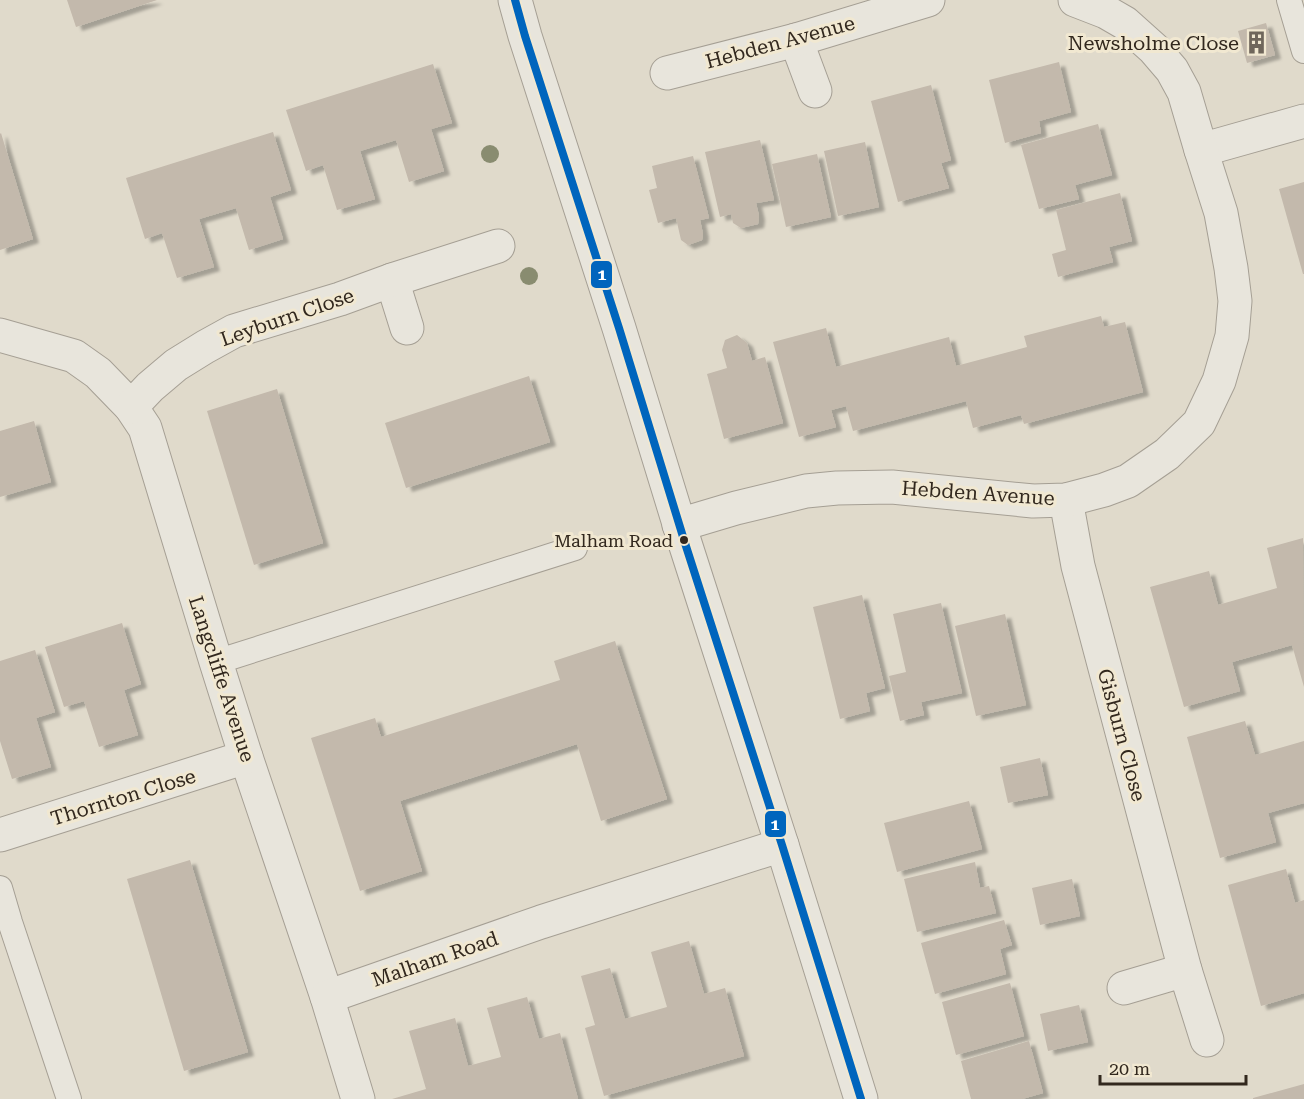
<svg xmlns="http://www.w3.org/2000/svg" width="1304" height="1099" viewBox="0 0 1304 1099" font-family="'Roboto Serif',serif">
  <defs>
    <filter id="shadow"><feDropShadow dx="6" dy="4" stdDeviation="1.5" flood-color="#0004"/></filter>
  </defs>
  <rect width="100%" height="100%" fill="#e0dacb"/>
  <g fill="#c3b9ac" filter="url(#shadow)">
    <polygon points="67,0 157,0 76,27"/>
    <polygon points="1266,23 1275,55 1247,63 1238,31"/>
    <polygon points="1059,62 1071,112 1039,121 1041,133 1005,143 989,80"/>
    <polygon points="433,64 452,123 431,129 444,171 409,182 396,140 360,151 375,199 337,210 323,165 306,171 286,110"/>
    <polygon points="931,85 951,160 941,163 949,188 898,202 871,101"/>
    <polygon points="1098,124 1112,175 1075,185 1079,199 1039,209 1021,145"/>
    <polygon points="273,132 291,190 270,197 283,239 249,250 236,208 199,219 214,267 177,278 162,233 145,239 126,178"/>
    <polygon points="1,133 33,239 0,250 0,134"/>
    <polygon points="760,140 774,200 756,203 759,216 758,224 741,228 733,223 731,214 720,217 705,152"/>
    <polygon points="865,142 879,207 838,216 824,151"/>
    <polygon points="817,154 831,217 786,227 772,164"/>
    <polygon points="693,156 709,218 700,220 703,234 702,240 688,245 681,240 676,218 658,223 649,190 657,188 652,166"/>
    <polygon points="1304,182 1304,274 1303,274 1279,189"/>
    <polygon points="1120,193 1132,241 1109,247 1113,262 1058,277 1052,254 1066,250 1056,210"/>
    <polygon points="1101,316 1104,327 1125,322 1143,392 1024,424 1021,415 973,428 966,401 853,431 846,406 831,410 836,427 799,437 773,342 826,328 836,367 949,337 956,366 1027,347 1024,336"/>
    <polygon points="737,335 747,343 752,361 765,357 783,423 724,439 707,374 727,368 722,350 725,340"/>
    <polygon points="529,376 550,442 406,488 385,423"/>
    <polygon points="277,389 323,543 254,565 207,411"/>
    <polygon points="34,421 51,482 0,497 0,431"/>
    <polygon points="1303,538 1304,687 1292,645 1232,662 1240,691 1184,707 1150,587 1209,571 1218,605 1277,588 1267,548"/>
    <polygon points="862,595 885,688 866,693 870,711 840,719 813,607"/>
    <polygon points="941,603 962,693 921,702 924,715 900,721 889,676 906,672 893,614"/>
    <polygon points="1005,614 1026,705 976,716 955,626"/>
    <polygon points="122,623 141,684 124,690 138,735 99,747 84,701 64,707 45,647"/>
    <polygon points="615,641 667,799 601,821 577,744 400,801 422,871 360,891 311,738 375,718 381,737 560,680 554,661"/>
    <polygon points="35,650 55,712 36,718 51,767 12,779 0,741 0,661"/>
    <polygon points="1245,721 1255,755 1304,741 1304,803 1268,813 1276,842 1220,858 1187,737"/>
    <polygon points="1040,758 1048,795 1008,803 1000,767"/>
    <polygon points="969,801 982,849 897,872 884,823"/>
    <polygon points="190,860 248,1052 184,1071 127,879"/>
    <polygon points="975,862 980,888 989,886 996,913 917,932 904,879"/>
    <polygon points="1286,869 1295,903 1304,900 1304,993 1261,1006 1228,885"/>
    <polygon points="1072,879 1080,916 1040,925 1032,888"/>
    <polygon points="1004,920 1012,945 1000,949 1006,974 935,994 921,943"/>
    <polygon points="689,941 704,994 725,988 744,1056 604,1096 585,1028 595,1025 581,976 610,968 625,1019 667,1007 651,952"/>
    <polygon points="1010,983 1024,1036 956,1055 942,1002"/>
    <polygon points="527,997 539,1039 560,1033 578,1099 392,1099 426,1089 409,1031 455,1018 468,1066 501,1057 487,1008"/>
    <polygon points="1079,1005 1088,1042 1048,1051 1040,1014"/>
    <polygon points="1029,1041 1043,1093 1022,1099 971,1099 961,1061"/>
    <polygon points="1304,1084 1304,1099 1253,1099 1253,1098"/>
  </g>
  <g fill="none" stroke-linecap="round" stroke-linejoin="round">
    <defs>
      <g id="lane">
        <polyline points="1289,0 1304,51"/>
        <polyline points="216,662 575,548"/>
        <polyline points="0,888 10,922 69,1099"/>
      </g>
      <g id="street">
        <polyline points="515,0 525,36 619,328 684,540 782,845 861,1099"/>
        <polyline points="796,40 815,91"/>
        <polyline points="667,73 796,40 928,0"/>
        <polyline points="1201,150 1304,121"/>
        <polyline points="392,280 407,328"/>
        <polyline points="0,335 74,356 98,373 131,407 145,428 216,662 246,757 327,997 358,1099"/>
        <polyline points="131,407 150,387 176,365 205,347 234,331 340,299 392,280 498,246"/>
        <polyline points="1066,500 1078,566 1185,970 1207,1040"/>
        <polyline points="679,525 736,508 806,491 837,488 892,487 1033,501 1066,500 1104,490 1128,481 1167,454 1199,423 1219,381 1232,336 1235,301 1231,268 1221,213 1201,150 1184,92 1172,70 1154,49 1125,23 1106,12 1075,0"/>
        <polyline points="0,835 246,757"/>
        <polyline points="1124,988 1185,970"/>
        <polyline points="327,997 541,922 782,845"/>
      </g>
    </defs>
    <use href="#lane" stroke="#a59f94" stroke-width="26"/>
    <use href="#street" stroke="#a59f94" stroke-width="35"/>
    <use href="#lane" stroke="#e8e5dc" stroke-width="24"/>
    <use href="#street" stroke="#e8e5dc" stroke-width="33"/>
    <defs>
      <polyline id="bus-1" points="515,0 525,36 619,328 684,540 782,845 861,1099"/>
    </defs>
    <use href="#bus-1" stroke="#f1e8d1" stroke-width="12"/>
    <use href="#bus-1" stroke="#0065bd" stroke-width="8"/>
  </g>
  <g fill="#898c70">
    <circle cx="490" cy="154" r="9"/>
    <circle cx="529" cy="276" r="9"/>
  </g>
  <defs>
    <symbol id="building-bare" viewBox="-9 -9 18 18"><path d="M-4-6H4V6H1V3H-1V6H-4ZM-2.5-4.3h1.7v1.8h-1.7ZM.8-4.3h1.7v1.8H.8ZM-2.5-1h1.7V.8h-1.7ZM.8-1h1.7V.8H.8Z" fill="#6f665b" stroke="#f1e8d1" stroke-width="2.5" paint-order="stroke"/></symbol>
  </defs>
  <g fill-rule="evenodd">
    <use href="#building-bare" x="1240" y="26" width="33" height="33"/>
  </g>
  <circle fill="#32281e" stroke="#f1e8d1" stroke-width="2" cx="684" cy="540" r="5"/>
  <g text-anchor="middle" dominant-baseline="central" stroke-width="6" stroke-linejoin="round" paint-order="stroke">
    <g font-size="18" fill="#32281e" stroke="#f1e8d1" text-anchor="end">
      <text x="673" y="540">Malham Road</text>
    </g>
    <g font-size="20" fill="#32281e" stroke="#f1e8d1">
      <text transform="translate(780 42) rotate(-15)">Hebden Avenue</text>
      <text transform="translate(287 317) rotate(-19)">Leyburn Close</text>
      <text transform="translate(978 493) rotate(4)">Hebden Avenue</text>
      <text transform="translate(222 679) rotate(72)">Langcliffe Avenue</text>
      <text transform="translate(1122 735) rotate(75)">Gisburn Close</text>
      <text transform="translate(123 797) rotate(-17)">Thornton Close</text>
      <text transform="translate(435 959) rotate(-19)">Malham Road</text>
    </g>
    <g font-size="20" fill="#32281e" stroke="#f1e8d1" text-anchor="end">
      <text x="1239" y="43">Newsholme Close</text>
    </g>
  </g>
  <g stroke="#f1e8d1" stroke-width="2">
    <rect x="590" y="260" width="23" height="29" rx="6" fill="#0065bd"/>
    <rect x="764" y="810" width="23" height="28" rx="6" fill="#0065bd"/>
  </g>
  <g font-size="16" text-anchor="middle" font-weight="bold" fill="#fff">
    <text x="602" y="280">1</text>
    <text x="775" y="830">1</text>
  </g>
  <path d="M1100 1075v9h146v-9" fill="none" stroke="#32281e" stroke-width="3"/>
  <text x="1109" y="1075" font-size="18" fill="#32281e" stroke="#f1e8d1" stroke-width="4.5" paint-order="stroke">20 m</text>
</svg>
